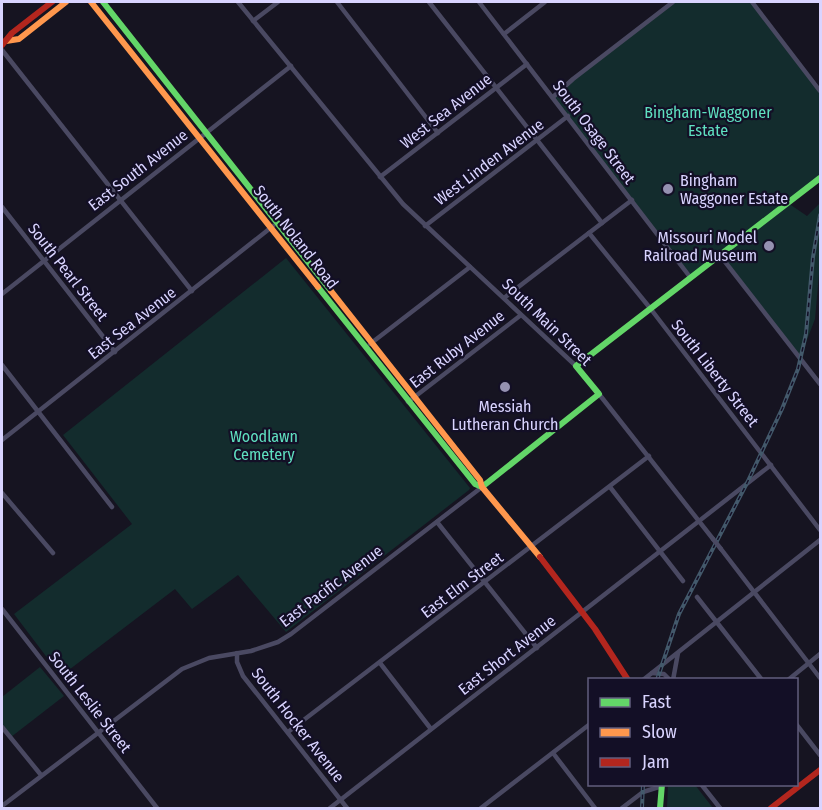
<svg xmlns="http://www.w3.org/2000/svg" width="822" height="810" viewBox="0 0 822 810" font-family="'Fira Sans Condensed',sans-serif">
  <rect width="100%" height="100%" fill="#161421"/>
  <g fill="#132c2d">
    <polygon points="673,2 752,2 820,91 820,178 788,203 807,216 820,203 820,263 815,319 800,358 720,255 690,277 553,97"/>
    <polygon points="286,258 470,488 469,490 286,632 238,575 192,609 175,589 61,676 14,614 132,524 63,435"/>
    <polygon points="40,667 64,696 11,737 2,725 2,697"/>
    <polygon points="668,785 695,785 713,808 667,808"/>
  </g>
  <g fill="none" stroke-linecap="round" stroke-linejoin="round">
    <g stroke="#4a4962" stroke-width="4.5">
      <polyline points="238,2 403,204 576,366"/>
      <polyline points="337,2 438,133"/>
      <polyline points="429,2 602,223"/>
      <polyline points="479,2 690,277"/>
      <polyline points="752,2 820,91"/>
      <polyline points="253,21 278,2"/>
      <polyline points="504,34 545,2"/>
      <polyline points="2,50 192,291"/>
      <polyline points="553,97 573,79 673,2"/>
      <polyline points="380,177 527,64"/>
      <polyline points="2,207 115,352"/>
      <polyline points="425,226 568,116"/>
      <polyline points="589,233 650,308 820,530"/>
      <polyline points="719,254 820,384"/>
      <polyline points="2,294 291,66"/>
      <polyline points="504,298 632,200"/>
      <polyline points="370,344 470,267"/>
      <polyline points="2,365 112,507"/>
      <polyline points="599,394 713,539"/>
      <polyline points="408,402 521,315"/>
      <polyline points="2,440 273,226"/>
      <polyline points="610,487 683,581"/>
      <polyline points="2,493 53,553"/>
      <polyline points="437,522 537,648"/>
      <polyline points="721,549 820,678"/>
      <polyline points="697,597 762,680"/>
      <polyline points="2,609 157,808"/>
      <polyline points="237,653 237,662 243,676 347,808"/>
      <polyline points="380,663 431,729"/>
      <polyline points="652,673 664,674 670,680"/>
      <polyline points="643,680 820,540"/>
      <polyline points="673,680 678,653"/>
      <polyline points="788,680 820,654"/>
      <polyline points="796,724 820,755"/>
      <polyline points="2,727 41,775"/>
      <polyline points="288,732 649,456"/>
      <polyline points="553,753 595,808"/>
      <polyline points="701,784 720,808"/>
      <polyline points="2,806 182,669 209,658 251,651 278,642 291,634 482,487"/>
      <polyline points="330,808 771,465"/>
      <polyline points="481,808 590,724"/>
      <polyline points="622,808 643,792 662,786"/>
    </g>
    <g stroke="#63d668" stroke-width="6">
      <polyline points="103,2 331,291"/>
      <polyline points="318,287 475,484 482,487"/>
      <polyline points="482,487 599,394 576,366 820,178"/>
      <polyline points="660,808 662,784"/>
    </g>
    <g stroke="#ff974d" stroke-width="6">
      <polyline points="91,2 318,287"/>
      <polyline points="6,41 19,39 66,2"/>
      <polyline points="331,291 480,480 482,487 540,557"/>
    </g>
    <g stroke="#b3261e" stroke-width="6">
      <polyline points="2,45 12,33 52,2"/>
      <polyline points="540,557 595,629 628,680"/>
      <polyline points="771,808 820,770"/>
    </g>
    <defs>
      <g id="rail">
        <polyline points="657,680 679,614 747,483 782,409 798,369 806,334 813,257 820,215"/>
        <polyline points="642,808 643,784"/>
      </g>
    </defs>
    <use href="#rail" stroke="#43596b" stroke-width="4"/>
    <use href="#rail" stroke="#130f26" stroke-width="1.5" stroke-dasharray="4.5" stroke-linecap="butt"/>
    <polyline stroke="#4a4962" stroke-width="4.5" points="713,539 721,549"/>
  </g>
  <g fill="#9591b1" stroke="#130f26" stroke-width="2">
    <circle cx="668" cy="189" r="6"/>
    <circle cx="769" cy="246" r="6"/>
    <circle cx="505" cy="387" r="6"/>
  </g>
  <g text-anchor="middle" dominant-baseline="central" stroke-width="4.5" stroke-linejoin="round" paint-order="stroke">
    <g font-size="16" fill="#d9d4ff" stroke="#130f26">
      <text transform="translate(446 111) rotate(-38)">West Sea Avenue</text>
      <text transform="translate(594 132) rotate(53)">South Osage Street</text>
      <text transform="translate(489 162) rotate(-37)">West Linden Avenue</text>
      <text transform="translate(138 170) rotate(-38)">East South Avenue</text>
      <text transform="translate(296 237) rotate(52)">South Noland Road</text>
      <text transform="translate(68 272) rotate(52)">South Pearl Street</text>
      <text transform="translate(547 322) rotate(44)">South Main Street</text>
      <text transform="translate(132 323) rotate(-38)">East Sea Avenue</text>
      <text transform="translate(457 349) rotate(-38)">East Ruby Avenue</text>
      <text transform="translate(715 373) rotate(52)">South Liberty Street</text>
      <text transform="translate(462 585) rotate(-37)">East Elm Street</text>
      <text transform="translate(331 586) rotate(-37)">East Pacific Avenue</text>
      <text transform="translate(507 655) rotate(-38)">East Short Avenue</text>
      <text transform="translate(90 702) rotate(52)">South Leslie Street</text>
      <text transform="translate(298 725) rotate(52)">South Hocker Avenue</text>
    </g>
    <g font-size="16" fill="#5fe0c0" stroke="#130f26">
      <text x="708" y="112">Bingham-Waggoner<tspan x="708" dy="18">Estate</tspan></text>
      <text x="264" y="436">Woodlawn<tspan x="264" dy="18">Cemetery</tspan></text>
    </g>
    <g font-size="16" fill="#d9d4ff" stroke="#130f26" text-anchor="start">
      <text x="680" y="180">Bingham<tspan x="680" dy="18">Waggoner Estate</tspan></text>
      <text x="757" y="237" text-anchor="end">Missouri Model<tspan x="757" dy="18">Railroad Museum</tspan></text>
      <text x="505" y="406" text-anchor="middle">Messiah<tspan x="505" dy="18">Lutheran Church</tspan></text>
    </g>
  </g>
  <rect width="822" height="810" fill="none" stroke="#d9d4ff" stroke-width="6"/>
  <rect x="588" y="678" width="210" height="108" fill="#130f26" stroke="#625e7d" stroke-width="1.5"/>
  <rect x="600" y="698" width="30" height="9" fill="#63d668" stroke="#625e7d" stroke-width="1.5"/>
  <text x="642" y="708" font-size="18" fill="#d9d4ff">Fast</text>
  <rect x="600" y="728" width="30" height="9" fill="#ff974d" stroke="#625e7d" stroke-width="1.5"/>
  <text x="642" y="738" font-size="18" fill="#d9d4ff">Slow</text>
  <rect x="600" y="758" width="30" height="9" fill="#b3261e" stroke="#625e7d" stroke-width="1.5"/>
  <text x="642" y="768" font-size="18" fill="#d9d4ff">Jam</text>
</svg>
